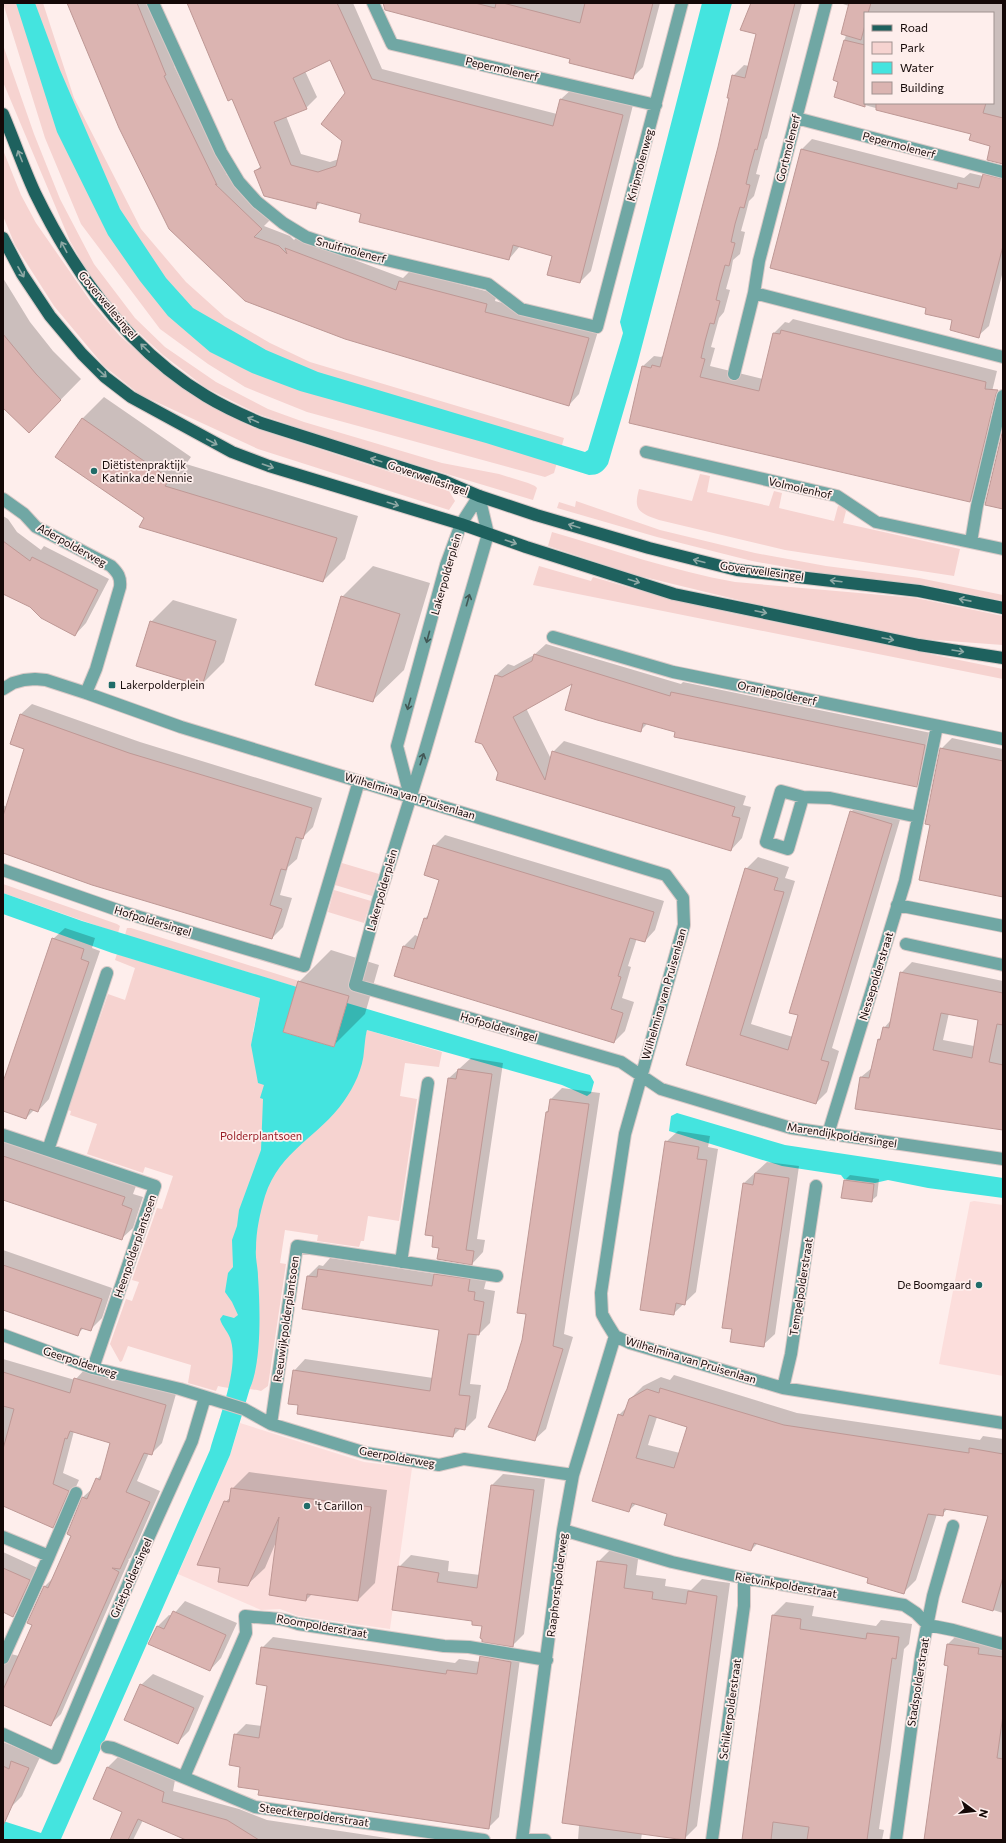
<svg xmlns="http://www.w3.org/2000/svg" width="1006" height="1843" font-family="Commissioner,sans-serif">
	<rect width="100%" height="100%" fill="#feeeec"/>
	<!-- built -->
	<path fill="#fcdedc" d="M974,1201L1003,1205V1376L939,1364L970,1202Z
		M240,1423L364,1462L412,1468L390,1629L298,1616L280,1609L261,1610L178,1574L230,1455Z"/>
	<!-- green -->
	<path fill="#f6d3d0" d="M3,3H43L74,98L141,229L186,282L225,317L270,343L310,362L564,438L554,473L545,477L307,412L245,387L208,364L160,329L81,224L45,138Z
		M3,45L34,134L60,199L94,264L135,318L165,347L216,382L268,409L304,422L442,463L499,474L528,483L535,486L537,488L533,500L350,445L258,414L206,388L163,355L126,321L89,275L70,241L3,82Z
		M3,150L21,195L36,223L91,302L120,336L163,374L204,402L254,428L449,491L455,501L449,510L258,449L139,394L104,366L54,306L15,245L3,216Z
		M700,474L710,476L707,492L769,506L774,491L782,493L779,508L834,521L838,506L843,507L846,511L843,523L960,549L954,576L785,550L659,520C639,513 633,510 639,489L692,501Z
		M576,501L660,530L755,553L826,566L919,578L1003,595V601L918,584L825,574L752,561L657,537L557,508L559,502L575,507Z
		M552,532C613,550 673,571 735,582L916,598L1003,616V645L921,639L755,604L636,575L548,546Z
		M539,566L591,581L593,577L669,599L730,613L1003,669V679L533,585Z
		M342,863L379,874L372,896L335,885Z
		M3,884L117,924L120,926L118,933L3,893Z
		M334,890L371,901L364,923L328,912Z
		M127,928H131L299,981L296,987L125,935Z
		M117,954L260,998L253,1032L361,1063C364,1052 363,1041 367,1030L442,1052L439,1067L405,1063L400,1096L417,1099L399,1221L368,1216L364,1241H361L359,1247L317,1241L318,1235L285,1230L280,1263L286,1264L268,1386L261,1391C246,1387 232,1390 218,1386L216,1391L188,1383L191,1365L128,1346L122,1361L120,1362L110,1344L126,1299L132,1301L139,1282L132,1280L133,1277L157,1208L162,1209L173,1176L145,1167L143,1173L87,1154L97,1124L70,1115L71,1111L68,1110L108,994L125,1000L135,968L115,960Z"/>
	<!-- water -->
	<path fill="#44e4df" d="M16,3H35L60,70L120,209L166,278L193,308L266,350L318,372L585,452L588,450L623,333L620,322L702,3H732L637,365L608,464C603,472 598,475 589,475L486,443L300,391L252,373L210,352L168,316L140,281L108,235L57,132Z
		M3,893L82,921L297,987L283,1032L334,1047L347,1003L579,1072L590,1075L594,1082L591,1093L587,1096L562,1085L367,1030C365,1038 365,1043 364,1051C363,1068 354,1087 344,1101C319,1137 280,1150 265,1196C260,1213 256,1231 256,1249C255,1258 258,1267 258,1277C260,1306 262,1361 250,1388L230,1455L61,1839L65,1840H3V1821L41,1833L210,1450C218,1421 239,1370 231,1341C229,1332 222,1327 220,1319L223,1315L234,1318L238,1315L232,1302L225,1292L228,1273L233,1267L232,1240L237,1226L239,1210L261,1150L263,1099L260,1098L264,1085L258,1083L251,1045L260,998L112,953L3,914Z
		M677,1113L785,1145L1003,1178V1198L928,1188L888,1180L875,1183L844,1179L841,1175L782,1166L669,1131L671,1116Z"/>
	<!-- shadow -->
	<path fill="#0003" fill-rule="evenodd" d="M68,3H151L176,64L174,66L227,173L226,174L272,218L264,226L290,236L294,240L296,238L403,278L410,271L497,294L495,301L599,328L579,394L569,405L246,300Z
		M188,3H353L382,69L557,114L561,99L572,89L633,105L591,271L580,282L553,255L520,246L509,259L363,213L321,202L315,208L255,171L261,166L232,98ZM331,59L347,94L343,141L339,159L330,162L301,154L286,116L306,108L317,97L305,71Z
		M408,3H660L643,67L632,78Z
		M752,3H802L767,138L765,140L761,155L756,174L760,175L754,196L749,201L746,213L741,231L745,232L740,254L733,260L731,271L726,289L730,290L724,312L719,318L716,329L711,347L715,348L710,366L763,379L774,333L785,322L789,323L793,319L997,371L986,416L998,419L981,490L970,501L643,366L654,356L661,357L664,355L719,147L730,97L733,76L744,65L749,66L757,33Z
		M1003,3V163L992,145L972,134L835,97L839,81L834,80L846,35L849,6L840,3ZM865,13H993V103H865Z
		M812,139L964,178L970,173L983,176L994,164L1003,166V271L989,326L978,336L954,320L927,308L802,149Z
		M3,278L30,322L53,351L81,379L29,432L3,406Z
		M104,397L191,457L186,464L358,516L345,559L323,581L146,518L82,419Z
		M3,516L8,519L17,532L41,550L44,546L109,579L86,623L75,635L31,606L3,583Z
		M373,566L430,583L404,670L372,701L342,597Z
		M173,600L237,619L224,662L202,684L151,622Z
		M546,644L681,684L683,682L936,734L928,775L916,786L677,732L648,723L640,731L574,682L526,708L551,759L553,752L564,741L746,796L743,805L751,807L742,838L731,850L499,773L496,675L508,664L514,666L534,655Z
		M32,704L140,742L322,798L313,827L303,837L297,859L288,867L280,895L292,898L283,927L272,938L3,852V805L7,807L26,749L11,743L21,714Z
		M952,738L1003,749V896L931,825L941,749Z
		M862,801L902,813L832,1048L839,1051L827,1092L816,1103L687,1064L746,869L758,857L789,867L785,878L795,881L751,1024L793,1037L851,812Z
		M445,835L664,901L655,930L645,941L637,938L628,966L631,967L622,998L634,1002L625,1031L614,1042L404,946L415,935L419,937L425,918L430,914L440,879L434,846Z
		M65,928L95,938L92,948L100,951L49,1099L38,1111L34,1110L26,1118L3,1110V1086L53,939Z
		M331,950L379,965L365,1014L333,1046L299,982Z
		M912,962L1003,981V1129L861,1077L873,1067L878,1040L882,1036L884,1028L891,1020L901,973ZM949,1013L979,1019L974,1046L943,1040Z
		M471,1058L503,1063L477,1239L485,1240L483,1252L472,1264L440,1247L434,1235L426,1234L449,1078Z
		M562,1088L600,1093L564,1334L573,1337L546,1429L534,1440L508,1390L523,1340L527,1313L546,1112L549,1110L551,1099Z
		M678,1131L710,1136L708,1147L718,1149L696,1292L673,1314L666,1142Z
		M3,1140L136,1186L133,1194L143,1197L133,1228L121,1239L3,1199Z
		M767,1162L799,1166L775,1334L763,1345L744,1183Z
		M850,1175L879,1179L877,1196L871,1201L842,1197L845,1180Z
		M3,1250L112,1288L102,1318L90,1330L84,1328L77,1334L3,1309Z
		M330,1258L436,1274L446,1263L480,1268L479,1280L486,1281L484,1289L495,1291L490,1323L479,1334H477L470,1384L481,1385L476,1418L465,1429L461,1428L453,1436L300,1404L294,1371L305,1359L433,1378L440,1329L308,1276L319,1265L323,1266Z
		M3,1359L75,1380L86,1368L176,1394L162,1443L151,1454L149,1453L137,1481L160,1491L131,1557L128,1560H129L61,1714L50,1725L3,1704V1650L11,1654L19,1656L33,1624L45,1586L54,1577L72,1535L68,1533L83,1497L93,1488L97,1479L103,1473L111,1442L74,1431L63,1473L79,1480L63,1516L53,1527L3,1505Z
		M674,1375L797,1413L980,1440L983,1436L1003,1439V1613L964,1601L990,1515L948,1508L942,1515L937,1514L916,1580L903,1593L870,1577L758,1543L751,1550L669,1513L636,1504L628,1511L619,1415L627,1407L630,1399L643,1386L661,1377L670,1380ZM657,1417L689,1426L680,1453L648,1445Z
		M249,1472L387,1490L375,1583L358,1600L312,1594L306,1600L276,1542L265,1568L247,1585L225,1502L231,1497L232,1489Z
		M503,1474L545,1479L524,1634L512,1646L399,1567L411,1555L449,1561L448,1571L480,1575L492,1485Z
		M611,1549L639,1552L636,1575L666,1579L665,1586L691,1590L702,1579L730,1583L697,1826L684,1839L642,1833L641,1840H578L598,1562Z
		M3,1552L40,1569L24,1604L13,1615L3,1611Z
		M185,1601L237,1623L221,1658L210,1670L158,1626L169,1615L172,1616Z
		M786,1602L814,1606L812,1616L876,1626L881,1620L912,1624L909,1644L904,1649L890,1755L879,1829L884,1830L882,1840H743L773,1615Z
		M961,1631L1003,1643V1840H925L949,1665L948,1644Z
		M273,1637L455,1663L459,1659L480,1662L481,1657L492,1646L521,1651L499,1817L488,1828L260,1789L241,1766L235,1735L246,1724L262,1726L268,1685L262,1648Z
		M153,1674L204,1696L189,1731L177,1743L141,1685Z
		M3,1742L40,1757L22,1796L11,1807L3,1804Z
		M119,1756L175,1780L173,1791L239,1809L267,1820L400,1840H189L143,1820L133,1840H111L123,1811L94,1798L108,1767Z"/>
	<!-- building -->
	<path fill="#dbb4b1" stroke="#be9895" fill-rule="evenodd" d="M67,3H137L166,75L164,76L217,185L215,184L262,229L254,237L279,246L287,254L285,248L396,290L399,281L487,304L485,312L589,338L569,406L345,339L245,301L169,229L119,128Z
		M187,3H337L372,79L553,126L560,99L623,115L580,283L547,275L552,256L513,245L509,260L359,222L361,214L317,202L316,209L264,196L254,171L261,168L232,99L228,101ZM330,60L345,93L321,124L342,141L336,166L318,172L291,165L274,122L307,109L293,78Z
		M383,3H475L495,8L496,3H503L580,23L585,3H653L633,79L569,63L570,59L385,10Z
		M751,3H795L757,150L755,149L750,167L746,184L750,185L744,208L740,207L735,224L731,242L735,243L729,266L725,265L720,283L716,300L720,301L714,324L710,323L705,341L701,358L705,359L700,377L759,391L773,333L780,334L781,330L986,382L985,389L998,390L996,394L970,502L629,423L642,366L651,368L652,365L660,367L718,147L729,98H727L732,75L745,78L756,34L740,30Z
		M849,3H871L868,13H865V25L861,40L841,34Z
		M844,40L865,45V107L834,97L838,82L833,80Z
		M876,103H986L983,113L1003,118V164L987,160L990,146L969,140L971,134L876,110Z
		M801,149L957,189L958,183L979,188L983,174L1003,179V246L979,338L950,330L952,320L925,314L926,308L770,268Z
		M3,334L36,374L61,400L29,433L3,408Z
		M82,418L170,479L165,486L337,538L323,582L139,527L144,518L55,457Z
		M1003,429V509L985,505Z
		M3,541L30,561L32,557L98,590L75,636L41,618L30,607L3,594Z
		M341,596L400,614L373,702L315,685Z
		M150,621L216,641L202,686L136,666Z
		M534,654L670,696L671,692L925,745L917,787L674,737L675,732L643,723L641,732L597,720L565,710L572,684L513,717L545,780L552,751L735,807L732,816L740,818L731,851L496,780L498,773L482,744L475,742L495,675L502,677L532,661Z
		M20,714L129,753L312,808L303,839L296,837L286,870L281,869L270,905L282,909L272,939L92,885L3,853V816L24,749L10,744Z
		M940,748L1003,761V897L919,880L930,825L925,824Z
		M850,811L892,824L821,1060L829,1062L816,1104L686,1065L745,868L778,878L774,890L784,892L740,1035L788,1050L798,1015L789,1013Z
		M433,845L654,912L645,942L630,938L618,976L621,977L611,1009L623,1013L614,1043L394,976L403,946L414,949L424,918L427,919L439,880L424,875Z
		M52,938L84,949L81,959L89,962L38,1112L30,1109L26,1119L3,1111V1082Z
		M900,972L1003,993V1025L997,1024L989,1062L1003,1065V1130L855,1109L860,1077L869,1078L878,1039L880,1040L883,1027L889,1028ZM941,1013L978,1020L972,1058L933,1050Z
		M298,981L349,996L334,1047L283,1032Z
		M458,1069L492,1074L466,1250L474,1251L472,1265L437,1259L439,1248L432,1247L433,1236L425,1235L448,1078L456,1079Z
		M550,1099L589,1104L553,1346L563,1349L535,1441L488,1427L507,1389L522,1340L526,1314L517,1313L546,1112H548Z
		M665,1141L699,1147L697,1159L707,1160L685,1305L676,1303L674,1315L640,1310Z
		M3,1156L125,1197L122,1205L132,1209L122,1240L3,1200Z
		M755,1173L789,1178L764,1347L730,1342L732,1329L722,1328L743,1183L753,1185Z
		M844,1180L874,1184L872,1202L841,1198Z
		M3,1265L102,1299L91,1331L81,1328L78,1336L3,1310Z
		M318,1269L432,1286L434,1274L470,1279L468,1291L475,1292L474,1300L484,1302L479,1335L468,1334L459,1395L470,1396L465,1430L455,1428L453,1437L297,1414L298,1405L288,1404L293,1370L430,1391L439,1330L302,1309L307,1276L317,1277Z
		M3,1372L70,1393L74,1378L166,1405L152,1455L144,1453L126,1492L150,1502L120,1569L112,1568L119,1572L51,1726L3,1705V1690L32,1625L27,1623L44,1586L48,1588L71,1536L67,1534L82,1497L87,1499L96,1478L100,1480L110,1443L70,1431L67,1439L65,1438L53,1484L69,1491L53,1528L3,1506V1449L14,1409L3,1406Z
		M660,1388L784,1425L969,1453V1448L1003,1454V1577L993,1611L962,1602L988,1516L944,1509L943,1516L928,1514L904,1594L867,1583L868,1578L754,1543L751,1551L664,1525L667,1514L632,1503L629,1512L592,1501L618,1414L623,1416L629,1399L647,1389L659,1393ZM649,1415L687,1427L674,1468L636,1458Z
		M491,1485L534,1490L513,1647L482,1642V1639L480,1638L482,1626L472,1625V1621L392,1610L398,1566L439,1573L437,1582L477,1588Z
		M231,1488L371,1507L358,1601L307,1594L306,1601L269,1595L279,1517L248,1586L218,1582L220,1568L197,1565L224,1501L229,1502Z
		M597,1561L627,1565L624,1588L653,1592L652,1599L686,1604L688,1591L717,1596L685,1840L562,1823Z
		M3,1568L30,1580L13,1617L3,1612Z
		M173,1611L226,1635L210,1671L148,1644L157,1626L164,1629Z
		M772,1615L801,1619L800,1629L866,1639L867,1633L899,1637L896,1659L892,1658L867,1840H807L809,1827L773,1822L771,1840H742Z
		M947,1644L979,1648L978,1654L1003,1657V1715L997,1758L1003,1759V1840H924L948,1666L944,1665Z
		M261,1647L446,1674L447,1670L477,1674L480,1656L511,1662L489,1829L258,1795L259,1790L238,1787L240,1767L229,1765L234,1734L259,1738L267,1686L256,1684Z
		M140,1684L194,1708L178,1744L124,1720Z
		M11,1761L29,1768L3,1826V1766L9,1769Z
		M107,1767L164,1792L162,1802L227,1820L259,1840H186L138,1819L128,1840H110L122,1812L93,1799Z"/>
	<g fill="none" stroke-linecap="round" stroke-linejoin="round">
		<defs>
			<path id="minor" d="M153,3L221,152L239,182L257,202L283,223L306,237L348,251L488,284L521,309L597,327L682,3
				M373,3L392,44L656,105
				M796,118L1003,172
				M754,293L1003,357
				M734,374L754,293L759,261L826,3
				M646,452L837,496L876,522L1003,549
				M479,496L488,534L424,754L378,901L355,985L621,1062L661,1089L791,1128L1003,1159
				M3,499L24,514L36,527L44,531L111,566C118,573 121,577 120,587L96,669L86,693
				M971,542L977,506L1003,396
				M553,637L673,672L1003,739
				M3,689L13,683L24,680L35,679L46,680L86,693L181,727L666,875L683,898L684,925L625,1134L601,1293L602,1314L607,1323L615,1336L630,1343L783,1388L1003,1423
				M410,796L397,746L446,565L461,524L479,496
				M803,797L781,791L766,842L788,849L803,797L830,798L918,817
				M3,870L126,913L304,966L359,781
				M897,905L1003,926
				M906,944L1003,965
				M828,1134L905,881L937,726
				M3,1135L48,1150
				M401,1262L428,1083
				M3,1335L93,1368L180,1389L244,1409L271,1424L366,1453L439,1465L464,1459L573,1475
				M93,1368L155,1186L48,1150L107,973
				M783,1388L791,1354L816,1186
				M271,1424L297,1246L497,1276
				M563,1530L672,1562L744,1578L904,1605L916,1613L928,1625L953,1630L1003,1644
				M3,1537L49,1556L3,1658
				M49,1556L76,1493
				M3,1734L55,1758L137,1563L192,1441L205,1397
				M107,1747L113,1748L255,1807L484,1840
				M184,1777L246,1633L245,1616C266,1619 277,1616 298,1624L444,1646L469,1647L547,1660
				M522,1840L563,1530L573,1475L615,1336
				M523,1840H545
				M712,1840L744,1606V1578
				M896,1840L921,1656L933,1596L953,1526"/>
			<path id="major" d="M3,114C14,140 23,167 35,193C74,273 129,350 206,396C224,407 242,415 261,423L444,481L479,496L536,515L649,548L737,570L919,591L1003,608
				M3,238L22,274L50,316L82,354L105,377L131,397L232,452L269,466L461,524L526,547L674,594L919,645L1003,658"/>
		</defs>
		<!-- minor casing -->
		<use href="#minor" stroke="#d9c9c7" stroke-width="14"/>
		<!-- major casing -->
		<use href="#major" stroke="#d9c9c7" stroke-width="14"/>
		<!-- minor -->
		<use href="#minor" stroke="#70a7a4" stroke-width="12"/>
		<!-- major -->
		<use href="#major" stroke="#1e615e" stroke-width="12"/>
	</g>
	<!-- one-way arrows -->
	<defs><path id="oneway-shaft" d="M-6 0H5M1.5-3L5.5 0L1.5 3" fill="none" stroke-width="1.6" stroke-linecap="round" stroke-linejoin="round"/></defs>
	<g stroke="#8ea8a5">
		<use href="#oneway-shaft" transform="translate(20 156) rotate(-112)"/>
		<use href="#oneway-shaft" transform="translate(64 247) rotate(-118)"/>
		<use href="#oneway-shaft" transform="translate(21 272) rotate(60)"/>
		<use href="#oneway-shaft" transform="translate(145 348) rotate(-136)"/>
		<use href="#oneway-shaft" transform="translate(102 373) rotate(43)"/>
		<use href="#oneway-shaft" transform="translate(253 420) rotate(-155)"/>
		<use href="#oneway-shaft" transform="translate(212 442) rotate(28)"/>
		<use href="#oneway-shaft" transform="translate(376 460) rotate(-163)"/>
		<use href="#oneway-shaft" transform="translate(268 466) rotate(19)"/>
		<use href="#oneway-shaft" transform="translate(393 504) rotate(17)"/>
		<use href="#oneway-shaft" transform="translate(574 526) rotate(-163)"/>
		<use href="#oneway-shaft" transform="translate(511 542) rotate(19)"/>
		<use href="#oneway-shaft" transform="translate(699 561) rotate(-166)"/>
		<use href="#oneway-shaft" transform="translate(634 581) rotate(17)"/>
		<use href="#oneway-shaft" transform="translate(836 581) rotate(-173)"/>
		<use href="#oneway-shaft" transform="translate(965 600) rotate(-169)"/>
		<use href="#oneway-shaft" transform="translate(761 612) rotate(12)"/>
		<use href="#oneway-shaft" transform="translate(888 639) rotate(12)"/>
		<use href="#oneway-shaft" transform="translate(958 651) rotate(9)"/>
	</g>
	<g stroke="#425856">
		<use href="#oneway-shaft" transform="translate(468 600) rotate(-74)"/>
		<use href="#oneway-shaft" transform="translate(428 637) rotate(105)"/>
		<use href="#oneway-shaft" transform="translate(409 704) rotate(106)"/>
		<use href="#oneway-shaft" transform="translate(422 759) rotate(-72)"/>
	</g>
	<!-- markers -->
	<g fill="#206c69" stroke="#feeeec" stroke-width="1.5">
		<circle cx="94" cy="471" r="4"/>
		<rect x="108" y="681" width="8" height="8" rx="2"/>
		<circle cx="979" cy="1285" r="4"/>
		<circle cx="307" cy="1506" r="4"/>
	</g>
	<g text-anchor="middle" stroke-width="3.5" stroke-linejoin="round" paint-order="stroke">
		<!-- street labels -->
		<g font-size="11" fill="#140807" stroke="#feeeec">
			<text transform="translate(502 69) rotate(13)" y="4">Pepermolenerf</text>
			<text transform="translate(899 145) rotate(15)" y="4">Pepermolenerf</text>
			<text transform="translate(788 148) rotate(-76)" y="4">Gortmolenerf</text>
			<text transform="translate(640 165) rotate(-75)" y="4">Knipmolenweg</text>
			<text transform="translate(351 250) rotate(15)" y="4">Snuifmolenerf</text>
			<text transform="translate(108 305) rotate(50)" y="4">Goverwellesingel</text>
			<text transform="translate(428 478) rotate(19)" y="4">Goverwellesingel</text>
			<text transform="translate(800 488) rotate(13)" y="4">Volmolenhof</text>
			<text transform="translate(72 545) rotate(29)" y="4">Aderpolderweg</text>
			<text transform="translate(762 571) rotate(8)" y="4">Goverwellesingel</text>
			<text transform="translate(446 574) rotate(-74)" y="4">Lakerpolderplein</text>
			<text transform="translate(777 693) rotate(12)" y="4">Oranjepoldererf</text>
			<text transform="translate(410 796) rotate(17)" y="4">Wilhelmina van Pruisenlaan</text>
			<text transform="translate(382 890) rotate(-74)" y="4">Lakerpolderplein</text>
			<text transform="translate(153 921) rotate(17)" y="4">Hofpoldersingel</text>
			<text transform="translate(876 976) rotate(-73)" y="4">Nessepolderstraat</text>
			<text transform="translate(664 994) rotate(-74)" y="4">Wilhelmina van Pruisenlaan</text>
			<text transform="translate(499 1027) rotate(16)" y="4">Hofpoldersingel</text>
			<text transform="translate(842 1135) rotate(9)" y="4">Marendijkpoldersingel</text>
			<text transform="translate(135 1246) rotate(-71)" y="4">Heenpolderplantsoen</text>
			<text transform="translate(801 1287) rotate(-81)" y="4">Tempelpolderstraat</text>
			<text transform="translate(286 1319) rotate(-82)" y="4">Reeuwijkpolderplantsoen</text>
			<text transform="translate(691 1360) rotate(17)" y="4">Wilhelmina van Pruisenlaan</text>
			<text transform="translate(80 1362) rotate(18)" y="4">Geerpolderweg</text>
			<text transform="translate(397 1457) rotate(10)" y="4">Geerpolderweg</text>
			<text transform="translate(131 1578) rotate(-66)" y="4">Grietpoldersingel</text>
			<text transform="translate(557 1585) rotate(-83)" y="4">Raaphorstpolderweg</text>
			<text transform="translate(786 1585) rotate(10)" y="4">Rietvinkpolderstraat</text>
			<text transform="translate(322 1626) rotate(10)" y="4">Roompolderstraat</text>
			<text transform="translate(918 1682) rotate(-81)" y="4">Stadspolderstraat</text>
			<text transform="translate(730 1709) rotate(-82)" y="4">Schilkerpolderstraat</text>
			<text transform="translate(314 1815) rotate(8)" y="4">Steeckterpolderstraat</text>
		</g>
		<!-- poi labels -->
		<g font-size="11" fill="#140807" stroke="#feeeec" text-anchor="start">
			<text x="102" y="469">Diëtistenpraktijk<tspan x="102" dy="13">Katinka de Nennie</tspan></text>
			<text x="120" y="689">Lakerpolderplein</text>
			<text x="971" y="1289" text-anchor="end">De Boomgaard</text>
			<text x="315" y="1510">'t Carillon</text>
		</g>
		<!-- park labels -->
		<g font-size="11" fill="#991d26" stroke="#feeeec">
			<text x="261" y="1140">Polderplantsoen</text>
		</g>
	</g>
	<!-- border -->
	<rect width="1006" height="1843" fill="none" stroke="#140807" stroke-width="8"/>
	<!-- legend -->
	<rect x="864" y="12" width="130" height="92" fill="#feeeec" stroke="#a09290"/>
	<rect x="872" y="25" width="20" height="6" fill="#1e615e" stroke="#a09290"/>
	<text x="900" y="32" font-size="12" fill="#140807">Road</text>
	<rect x="872" y="42" width="20" height="12" fill="#f6d3d0" stroke="#a09290"/>
	<text x="900" y="52" font-size="12" fill="#140807">Park</text>
	<rect x="872" y="62" width="20" height="12" fill="#44e4df" stroke="#a09290"/>
	<text x="900" y="72" font-size="12" fill="#140807">Water</text>
	<rect x="872" y="82" width="20" height="12" fill="#dbb4b1" stroke="#a09290"/>
	<text x="900" y="92" font-size="12" fill="#140807">Building</text>
	<!-- north arrow -->
	<g transform="translate(974 1811) rotate(105)" stroke="#feeeec" stroke-width="3" paint-order="stroke">
	<path d="M0-3L7 15L0 10L-7 15Z" fill="#140807"/>
	<text y="-6" font-size="11" font-weight="bold" text-anchor="middle" fill="#140807">N</text>
	</g>
</svg>
